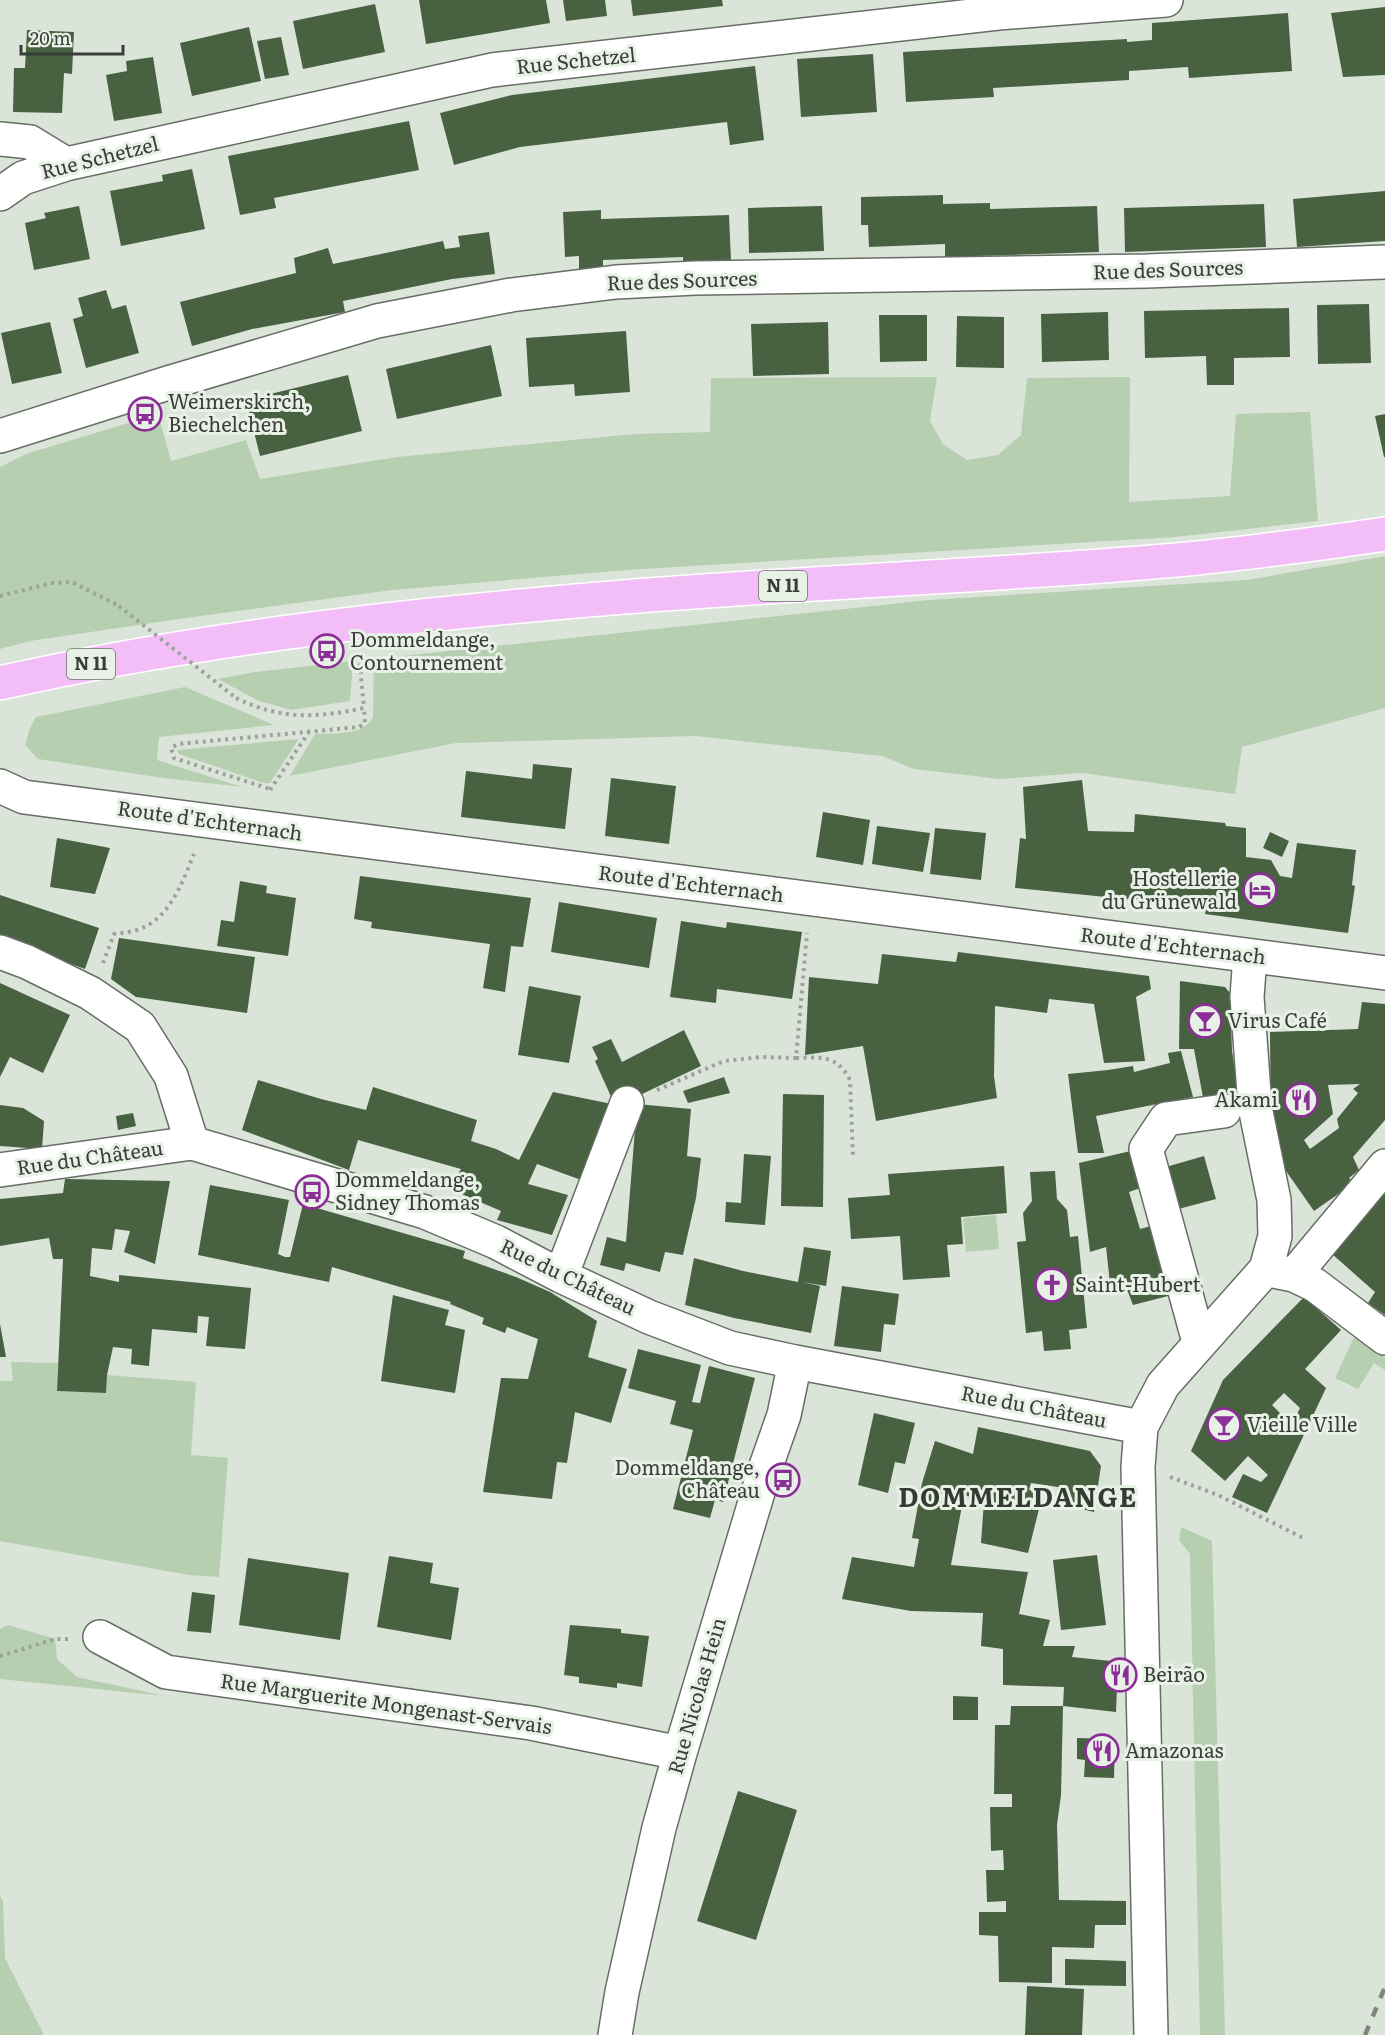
<svg xmlns="http://www.w3.org/2000/svg" width="1385" height="2035" font-family="Literata,serif">
	<rect width="100%" height="100%" fill="#dbe4d9"/>
	<!-- green -->
	<path fill="#b6cfb0" d="M937,377L930,421L943,444L967,460L998,455L1021,435L1027,378L1130,377L1129,502L1230,496L1236,414L1310,412L1318,521L1175,537L626,570L392,590L179,619L30,641L0,649V467L26,454L158,414L171,461L246,440L260,479L397,457L634,434L710,432L711,378Z
		M1385,556V708L1242,747L1235,794L1082,773L1000,779L914,769L882,756L695,736L456,743L290,776L315,734C334,733 364,736 373,717L374,659L929,600L1247,580Z
		M353,661L350,701L292,710L259,701L218,679L255,672Z
		M185,687L274,725L159,737L157,760L242,787L156,777L38,759L25,745L30,728L36,717Z
		M299,739L270,783H264L179,754L177,750Z
		M996,1215L999,1249L966,1252L963,1218Z
		M1355,1335L1385,1358V1370L1374,1363L1358,1389L1335,1378Z
		M11,1362L58,1363L57,1391L105,1393L107,1375L196,1382L191,1455L228,1458L219,1577L189,1575L0,1541V1381H13Z
		M1181,1527L1212,1541L1225,2035H1200L1190,1554L1179,1540Z
		M8,1625L55,1639L57,1659L77,1677L165,1696L0,1679V1629Z
		M0,1896L3,1901L5,1958L44,2035H0Z"/>
	<!-- building -->
	<path fill="#476141" fill-rule="evenodd" d="M419,0H546L550,23L426,44Z
		M563,0H605L607,16L566,21Z
		M631,0H722L723,6L633,16Z
		M375,4L385,52L303,69L293,21Z
		M1385,7V75L1343,77L1331,13Z
		M1288,13L1292,71L1189,78L1188,67L1129,71V80L993,88L994,97L906,102L903,52L1127,39V42L1152,40V23Z
		M249,27L261,81L192,96L180,43Z
		M27,30L74,32L72,74L64,73L62,113L13,112L14,68H25Z
		M281,37L289,75L265,79L257,41Z
		M873,54L877,112L801,117L797,59Z
		M153,57L162,113L114,121L106,75L127,71L126,61Z
		M755,66L764,140L730,145L727,122L520,147L454,165L440,113L512,95Z
		M409,121L419,170L274,198L276,208L240,215L228,156Z
		M192,169L205,229L121,246L110,191L163,181L162,175Z
		M1385,191V241L1297,247L1293,199Z
		M943,195V204L990,203V209L1097,206L1099,252L945,257V244L869,247L868,225H861V197Z
		M1264,204L1266,247L1125,252L1124,208Z
		M79,206L90,259L34,270L25,223L46,218L44,213Z
		M822,206L824,251L749,253L748,208Z
		M601,210V219L729,215L731,261L683,263V257L603,260V269L579,270V256L565,257L563,212Z
		M489,232L495,274L452,279L343,301L345,312L252,329L192,346L180,302L296,273L294,258L328,248L333,264L443,241L445,249L460,247L458,236Z
		M106,290L112,309L126,305L139,353L86,368L73,319L83,316L78,298Z
		M1369,304L1371,363L1318,364L1317,305Z
		M1289,308L1290,357L1234,358V385H1207L1206,356L1145,358L1144,311Z
		M1108,312L1109,360L1042,362L1041,314Z
		M879,315H927V361L880,362Z
		M957,316L1004,317V368L956,367Z
		M50,322L62,373L12,384L1,333Z
		M828,322L829,374L753,376L751,324Z
		M626,331L630,392L575,396L574,384L529,387L526,338Z
		M491,345L502,396L397,419L386,369Z
		M348,375L362,431L260,456L246,400Z
		M1385,414V457H1384L1375,416Z
		M533,764L572,768L565,829L461,817L466,771L532,779Z
		M611,778L676,786L669,844L605,836Z
		M1082,780L1088,831L1134,832L1135,814L1225,823L1226,826L1246,828V857L1271,860L1280,876L1292,878L1297,843L1356,850L1352,885L1355,886L1348,933L1205,914L1206,907L1015,888L1020,838L1026,839L1023,787Z
		M823,812L870,820L863,865L816,857Z
		M877,826L930,833L923,872L872,864Z
		M935,828L986,833L981,880L930,874Z
		M1270,832L1289,841L1282,857L1263,848Z
		M57,838L110,848L95,894L50,887Z
		M360,876L531,898L523,947L511,946L505,992L483,988L490,944L371,928L372,922L354,919Z
		M240,881L267,886L266,893L296,898L288,956L217,946L221,920L234,922Z
		M0,895L99,928L85,969L0,938Z
		M559,902L657,918L649,968L551,952Z
		M681,921L726,928L727,922L802,932L792,999L717,989L716,1003L670,997Z
		M119,938L255,957L247,1013L136,997L111,979Z
		M958,952L1149,976L1151,989L1136,997L1145,1061L1104,1063L1094,1004L1049,999L1047,1013L995,1006L994,1076L997,1098L876,1121L863,1046L805,1055L809,977L878,984L882,954L956,962Z
		M1180,981L1225,987L1230,993L1232,1051L1239,1097L1204,1103L1194,1049H1179Z
		M0,983L70,1015L43,1073L10,1057L0,1077Z
		M529,986L581,996L569,1063L518,1055Z
		M1362,1002L1385,1004V1120L1353,1157L1359,1170L1349,1178L1354,1183L1314,1211L1286,1171L1271,1145L1270,1032L1358,1029ZM1360,1084L1353,1089L1358,1093L1337,1119L1339,1128L1310,1149L1304,1140L1333,1114L1328,1085Z
		M684,1030L701,1066L640,1095L613,1101L595,1061L598,1059L592,1047L611,1039L622,1062Z
		M1181,1051L1193,1097L1096,1116L1104,1153H1078L1068,1074L1108,1070L1133,1066L1134,1072L1170,1063L1168,1053Z
		M724,1077L730,1093L688,1103L683,1091Z
		M258,1080L321,1099L366,1110L373,1087L477,1120L471,1141L496,1149L519,1160L553,1092L612,1104L584,1181L537,1164L528,1184L568,1195L552,1235L497,1220L501,1211L450,1189L461,1169L358,1140L349,1170L242,1130Z
		M783,1094L824,1095L823,1207L781,1206Z
		M637,1104L691,1109L687,1156L701,1158L696,1198L683,1255L665,1252L660,1272L626,1263L624,1271L600,1265L607,1237L626,1242Z
		M0,1105L23,1108L44,1121L42,1149L0,1146Z
		M133,1113L136,1126L118,1130L116,1116Z
		M1135,1150L1146,1186L1129,1192L1140,1229L1155,1225L1176,1294L1133,1305L1128,1292H1111L1106,1247L1090,1252L1079,1163Z
		M744,1154L771,1156L765,1225L725,1222L726,1202L741,1203Z
		M1204,1156L1216,1199L1171,1211L1159,1169Z
		M1004,1166L1007,1213L961,1217L963,1244L947,1245L950,1277L903,1280L900,1236L851,1239L848,1198L890,1195L888,1174Z
		M1055,1171L1057,1199L1067,1210L1070,1237L1078,1236L1087,1328L1069,1330L1071,1349L1044,1351L1042,1331L1026,1333L1017,1242L1026,1241L1023,1213L1032,1201L1030,1172Z
		M65,1179L170,1181L155,1264L124,1252L130,1231L115,1229L112,1250L92,1248L90,1276L119,1282V1275L251,1288L245,1349L206,1346L209,1317L198,1316L197,1333L152,1329L149,1366L131,1364L132,1349L113,1347L107,1375L106,1393L57,1391L63,1259H53L49,1238L0,1246V1199L63,1193Z
		M210,1185L289,1200L278,1254L285,1257H290L303,1204L465,1251L463,1258L516,1277L550,1292L597,1321L588,1357L627,1369L611,1423L575,1412L567,1463L557,1462L552,1499L483,1492L501,1378L528,1379L538,1339L507,1327L505,1333L482,1324L484,1318L450,1304L451,1302L332,1267L329,1282L198,1255Z
		M1385,1185V1315L1368,1303L1375,1292L1332,1254Z
		M804,1247L831,1251L826,1286L802,1282L820,1286L811,1333L734,1318L685,1305L694,1258L743,1271L798,1282Z
		M842,1286L899,1294L895,1325L884,1324L881,1352L834,1346Z
		M393,1295L449,1310L445,1325L465,1330L455,1393L381,1381Z
		M1304,1297L1341,1330L1305,1369L1326,1388L1267,1513L1232,1497L1243,1474L1261,1482L1268,1475L1248,1456L1225,1481L1191,1451L1223,1380ZM1284,1393L1300,1408L1288,1433L1278,1422L1284,1417L1272,1405Z
		M0,1324L6,1357H0Z
		M638,1349L701,1365L692,1402L700,1403L709,1366L755,1378L723,1502L715,1500L710,1518L673,1509L693,1430L670,1424L676,1401L628,1388Z
		M874,1413L915,1423L905,1464L895,1462L888,1493L858,1485Z
		M978,1427L1090,1451L1101,1466L1094,1512L1056,1503L1058,1487L1031,1483L1029,1490L1043,1493L1028,1553L981,1543L984,1501L964,1495L951,1565L1028,1572L1019,1614L1050,1620L1043,1646H1075L1072,1657L1121,1662L1117,1688L1116,1712L1063,1706L1064,1687L1003,1685V1649L981,1646L983,1613L911,1611L842,1599L852,1557L914,1567L919,1539L912,1538L922,1483L935,1441L973,1454Z
		M1097,1555L1106,1625L1061,1630L1053,1560Z
		M389,1556L433,1563L430,1583L459,1588L451,1640L377,1627Z
		M248,1558L349,1573L340,1640L239,1625Z
		M192,1592L215,1595L211,1633L187,1631Z
		M570,1625L621,1629V1633L649,1636L642,1687L617,1683V1688L579,1683V1677L564,1675Z
		M953,1696L978,1697V1720H953Z
		M1011,1706H1063L1061,1795L1057,1825L1059,1900L1126,1901V1925H1095L1094,1948L1052,1947V1983L999,1982L998,1936L979,1935V1912H1006V1901L987,1902L986,1870H1004L1003,1850L991,1851L990,1807H1012V1794H994L995,1725H1010Z
		M1077,1738L1115,1739L1114,1778L1084,1777L1085,1760L1077,1759Z
		M738,1791L797,1810L756,1940L697,1921Z
		M1065,1959L1126,1961V1986L1065,1985Z
		M1027,1986L1084,1989L1082,2035H1025Z"/>
	<g fill="none" stroke-linecap="round" stroke-linejoin="round">
		<defs>
			<path id="minor" d="M0,139L30,142L66,164
				M0,194L23,178L66,164L492,70L998,13L1166,0
				M0,436L168,383L377,321L511,295L616,282L695,278L1147,271L1385,262
				M0,786L24,797L1385,973
				M0,952L27,962L90,993L140,1027L171,1076L192,1143
				M0,1170L192,1143L425,1212L496,1242L561,1276L649,1317L730,1348L795,1362L1141,1427
				M1274,1271L1294,1275L1315,1285L1385,1338
				M1294,1275L1385,1166
				M561,1276L627,1103
				M1199,1342L1146,1149L1166,1119L1224,1111
				M100,1637L166,1672L531,1723L680,1753
				M615,2035L622,1992L659,1828L680,1753L764,1472L784,1415L795,1362
				M1151,2035L1138,1467L1141,1427L1163,1385L1266,1269L1275,1236L1274,1200L1255,1107L1247,997L1250,956"/>
			<path id="major" d="M0,683C205,637 415,614 624,597C808,582 993,576 1177,560C1246,554 1316,544 1385,534"/>
		</defs>
		<!-- minor casing -->
		<use href="#minor" stroke="#676e65" stroke-width="36"/>
		<!-- major casing -->
		<use href="#major" stroke="#fff" stroke-width="36"/>
		<!-- path -->
		<path stroke="#9ba29a" stroke-width="4" stroke-dasharray="3 4.5" stroke-linecap="butt" d="M0,596L52,583L72,582L119,606
			M359,656L364,708
			M236,698C281,720 315,718 364,708L365,723L359,727L178,744L171,748L174,758L270,789
			M270,790L309,732
			M103,963L114,934C122,933 130,932 137,930C170,919 182,883 194,854
			M796,1058C822,1057 837,1055 850,1080L853,1157
			M657,1090L724,1061L761,1057L796,1058L807,933
			M1170,1477L1218,1495L1305,1539
			M0,1656L55,1639H69"/>
		<!-- minor -->
		<use href="#minor" stroke="#fff" stroke-width="33"/>
		<!-- major -->
		<use href="#major" stroke="#f3bef8" stroke-width="33"/>
		<!-- rail -->
		<path stroke="#7f857e" stroke-width="4.5" stroke-dasharray="10 10" stroke-linecap="butt" d="M1365,2035L1385,1987"/>
		<!-- path-bridge -->
		<path stroke="#9ba29a" stroke-width="4" stroke-dasharray="3 4.5" stroke-linecap="butt" d="M119,606L236,698"/>
	</g>
	<!-- icons -->
	<defs>
		<symbol id="bus-ring" viewBox="-11 -11 22 22"><circle r="9.5" fill="#e8f1e6" stroke="#8c2e97" stroke-width="1.5"/><path d="M-5-6H5V4H4V6H2V4H-2V6H-4V4H-5ZM-3.5-4V0h7V-4ZM-3.5 1.2v1.5H-2V1.2ZM2 1.2v1.5H3.5V1.2Z" fill="#8c2e97"/></symbol>
		<symbol id="hotel-ring" viewBox="-11 -11 22 22"><circle r="9.5" fill="#e8f1e6" stroke="#8c2e97" stroke-width="1.5"/><path d="M-6-4.5h1.5V1H6V5H4.5V3h-9V5H-6ZM-4 0a1.8 1.8 0 1 1 3.6 0ZM.5 0V-2.5h3Q6-2.5 6 0Z" fill="#8c2e97"/></symbol>
		<symbol id="bar-ring" viewBox="-11 -11 22 22"><circle r="9.5" fill="#e8f1e6" stroke="#8c2e97" stroke-width="1.5"/><path d="M-6-5H6L.8 .8V4.5H3.5V6h-7V4.5H-.8V.8Z" fill="#8c2e97"/></symbol>
		<symbol id="restaurant-ring" viewBox="-11 -11 22 22"><circle r="9.5" fill="#e8f1e6" stroke="#8c2e97" stroke-width="1.5"/><path d="M-5-6h1v4h1v-4h1v4h1v-4h1v5L-1.5 .5V6h-2V.5L-5-1ZM5-6V6H3V1.5H1.5Q1.5-4 5-6Z" fill="#8c2e97"/></symbol>
		<symbol id="church-ring" viewBox="-11 -11 22 22"><circle r="9.5" fill="#e8f1e6" stroke="#8c2e97" stroke-width="1.5"/><path d="M-1.2-6h2.4v3.5h3.3v2.4h-3.3V6h-2.4V-.1h-3.3v-2.4h3.3Z" fill="#8c2e97"/></symbol>
	</defs>
	<g fill-rule="evenodd">
		<use href="#bus-ring" x="126" y="395" width="38" height="38"/>
		<use href="#bus-ring" x="308" y="632" width="38" height="38"/>
		<use href="#hotel-ring" x="1241" y="871" width="38" height="38"/>
		<use href="#bar-ring" x="1186" y="1002" width="38" height="38"/>
		<use href="#restaurant-ring" x="1282" y="1081" width="38" height="38"/>
		<use href="#bus-ring" x="293" y="1173" width="38" height="38"/>
		<use href="#church-ring" x="1033" y="1266" width="38" height="38"/>
		<use href="#bar-ring" x="1205" y="1406" width="38" height="38"/>
		<use href="#bus-ring" x="764" y="1461" width="38" height="38"/>
		<use href="#restaurant-ring" x="1101" y="1656" width="38" height="38"/>
		<use href="#restaurant-ring" x="1083" y="1732" width="38" height="38"/>
	</g>
	<g text-anchor="middle" stroke-width="6" stroke-linejoin="round" paint-order="stroke">
		<!-- shield labels -->
		<g fill="#e8f1e6" stroke="#6e736d" stroke-width="1.5">
			<rect x="759" y="571" width="48" height="30" rx="4.5"/>
			<rect x="67" y="649" width="48" height="30" rx="4.5"/>
		</g>
		<g font-size="18" font-weight="bold" fill="#3a3d39">
			<text x="783" y="592">N 11</text>
			<text x="91" y="670">N 11</text>
		</g>
		<!-- street labels -->
		<g font-size="20" fill="#3a3d39" stroke="#e8f1e6">
			<text transform="translate(576 61) rotate(-6)" y="7">Rue Schetzel</text>
			<text transform="translate(100 158) rotate(-14)" y="7">Rue Schetzel</text>
			<text transform="translate(1168 270) rotate(-2)" y="7">Rue des Sources</text>
			<text transform="translate(682 281) rotate(-2)" y="7">Rue des Sources</text>
			<text transform="translate(210 821) rotate(8)" y="7">Route d'Echternach</text>
			<text transform="translate(691 884) rotate(7)" y="7">Route d'Echternach</text>
			<text transform="translate(1173 946) rotate(7)" y="7">Route d'Echternach</text>
			<text transform="translate(90 1158) rotate(-8)" y="7">Rue du Château</text>
			<text transform="translate(568 1277) rotate(26)" y="7">Rue du Château</text>
			<text transform="translate(1034 1407) rotate(11)" y="7">Rue du Château</text>
			<text transform="translate(697 1696) rotate(-74)" y="7">Rue Nicolas Hein</text>
			<text transform="translate(386 1704) rotate(8)" y="7">Rue Marguerite Mongenast-Servais</text>
		</g>
		<!-- poi labels -->
		<g font-size="20" fill="#3a3d39" stroke="#e8f1e6" text-anchor="start">
			<text x="168" y="409">Weimerskirch,<tspan x="168" dy="23">Biechelchen</tspan></text>
			<text x="350" y="647">Dommeldange,<tspan x="350" dy="23">Contournement</tspan></text>
			<text x="1237" y="886" text-anchor="end">Hostellerie<tspan x="1237" dy="23">du Grünewald</tspan></text>
			<text x="1228" y="1028">Virus Café</text>
			<text x="1278" y="1107" text-anchor="end">Akami</text>
			<text x="335" y="1187">Dommeldange,<tspan x="335" dy="23">Sidney Thomas</tspan></text>
			<text x="1075" y="1292">Saint-Hubert</text>
			<text x="1247" y="1432">Vieille Ville</text>
			<text x="760" y="1475" text-anchor="end">Dommeldange,<tspan x="760" dy="23">Château</tspan></text>
			<text x="1143" y="1682">Beirão</text>
			<text x="1125" y="1758">Amazonas</text>
		</g>
		<!-- district labels -->
		<g font-size="26" font-weight="bold" letter-spacing="1.5" fill="#343b33" stroke="#e8f1e6">
			<text x="1018" y="1507">DOMMELDANGE</text>
		</g>
	</g>
	<!-- scale -->
	<path d="M21 45v9h102v-9" fill="none" stroke="#3a3d39" stroke-width="3"/>
	<text x="30" y="45" font-size="18" fill="#3a3d39" stroke="#e8f1e6" stroke-width="4.5" paint-order="stroke">20 m</text>
</svg>
